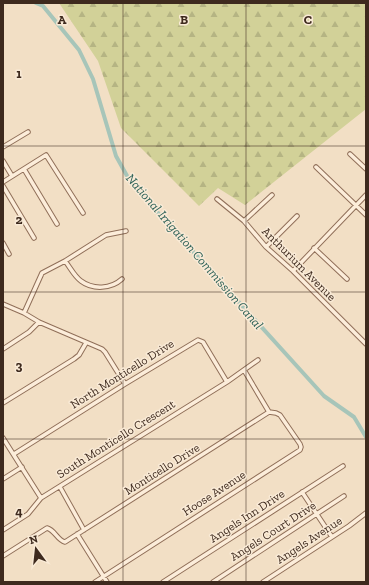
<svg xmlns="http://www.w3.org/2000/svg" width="369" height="585" font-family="'Zilla Slab',serif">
	<defs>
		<pattern id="forest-firs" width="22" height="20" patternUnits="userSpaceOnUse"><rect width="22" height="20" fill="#d2d198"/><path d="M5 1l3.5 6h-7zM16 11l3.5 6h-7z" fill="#b5b483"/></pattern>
	</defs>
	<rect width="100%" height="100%" fill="#f2dfc5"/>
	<!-- forest -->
	<path fill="url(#forest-firs)" d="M59,3H366V109L245,205L218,188L199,206L121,128L98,61Z"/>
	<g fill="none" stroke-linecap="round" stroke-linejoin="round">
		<!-- canal -->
		<path stroke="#a7c5b9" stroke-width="4" d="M36,3L43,6L79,50L93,79L116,156L131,183L324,396L354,417L366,437"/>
		<defs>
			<path id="street" d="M3,147L28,132
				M350,154L366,169
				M3,161L12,176
				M316,167L366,215
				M24,169L57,224
				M3,182L46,155L83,213
				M3,186L34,238
				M217,199L244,221L266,247L293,271L366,344
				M244,221L272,195
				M3,243L9,254
				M266,247L297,216
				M314,248L347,279
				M65,261C70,267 74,276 81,281C93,290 111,289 122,279
				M293,271L366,195
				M3,304L24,313L39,322L102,349L105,352L125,384
				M24,313L42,273L65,261L106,235L126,231
				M3,349L29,332L39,322
				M244,370L269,412
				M3,403L74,359L79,355L86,343
				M3,438L41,498
				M14,454L125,384L198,340L203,342L227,382
				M3,479L22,467
				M60,487L84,530
				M302,492L332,537
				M3,530L28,514L41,498L227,382L258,360
				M77,534L107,582
				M3,556L47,528C55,530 57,540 65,542L269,412
				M95,582L300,450L301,447L300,444L280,415L276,413L269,412
				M163,582L343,466
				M213,582L344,496
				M263,582L349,526L366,513"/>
		</defs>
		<!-- street casing -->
		<use href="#street" stroke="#906f59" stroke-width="5.5"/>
		<!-- street -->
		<use href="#street" stroke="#fcedda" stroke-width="3.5"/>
	</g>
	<!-- grid -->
	<path fill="none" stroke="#3e2a1e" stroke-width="1" stroke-opacity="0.55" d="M123,3V582M246,3V582M3,146H366M3,292H366M3,439H366"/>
	<g text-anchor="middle" stroke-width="3" stroke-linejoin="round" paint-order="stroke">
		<!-- street labels -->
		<g font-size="12" fill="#3e2a1e" stroke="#f9ead6">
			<text transform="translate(299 264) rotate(45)" y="4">Anthurium Avenue</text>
			<text transform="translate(122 374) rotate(-32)" y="4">North Monticello Drive</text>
			<text transform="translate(116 439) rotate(-32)" y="4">South Monticello Crescent</text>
			<text transform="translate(162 469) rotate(-32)" y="4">Monticello Drive</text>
			<text transform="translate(214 493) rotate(-33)" y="4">Hoose Avenue</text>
			<text transform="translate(247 516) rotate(-33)" y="4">Angels Inn Drive</text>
			<text transform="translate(273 531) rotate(-33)" y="4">Angels Court Drive</text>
			<text transform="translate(309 540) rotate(-33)" y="4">Angels Avenue</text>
		</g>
		<!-- water labels -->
		<g font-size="13" font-style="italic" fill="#2c6056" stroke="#f9ead6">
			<text transform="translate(195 251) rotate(49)" y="5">National Irrigation Commission Canal</text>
		</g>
	</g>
	<g font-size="13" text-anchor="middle" font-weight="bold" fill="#3e2a1e" stroke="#f9ead6" stroke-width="3" stroke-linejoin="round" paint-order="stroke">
		<text x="62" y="24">A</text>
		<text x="184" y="24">B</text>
		<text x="308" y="24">C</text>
		<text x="19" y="78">1</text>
		<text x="19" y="224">2</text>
		<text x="19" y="370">3</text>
		<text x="19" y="516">4</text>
	</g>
	<!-- border -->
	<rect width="369" height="585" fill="none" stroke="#3e2a1e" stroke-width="8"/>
	<!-- north arrow -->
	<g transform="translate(36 549) rotate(345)" stroke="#f9ead6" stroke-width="3" paint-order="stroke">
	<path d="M0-3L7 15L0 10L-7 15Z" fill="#3e2a1e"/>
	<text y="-6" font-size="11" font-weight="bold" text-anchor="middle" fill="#3e2a1e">N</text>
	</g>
</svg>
